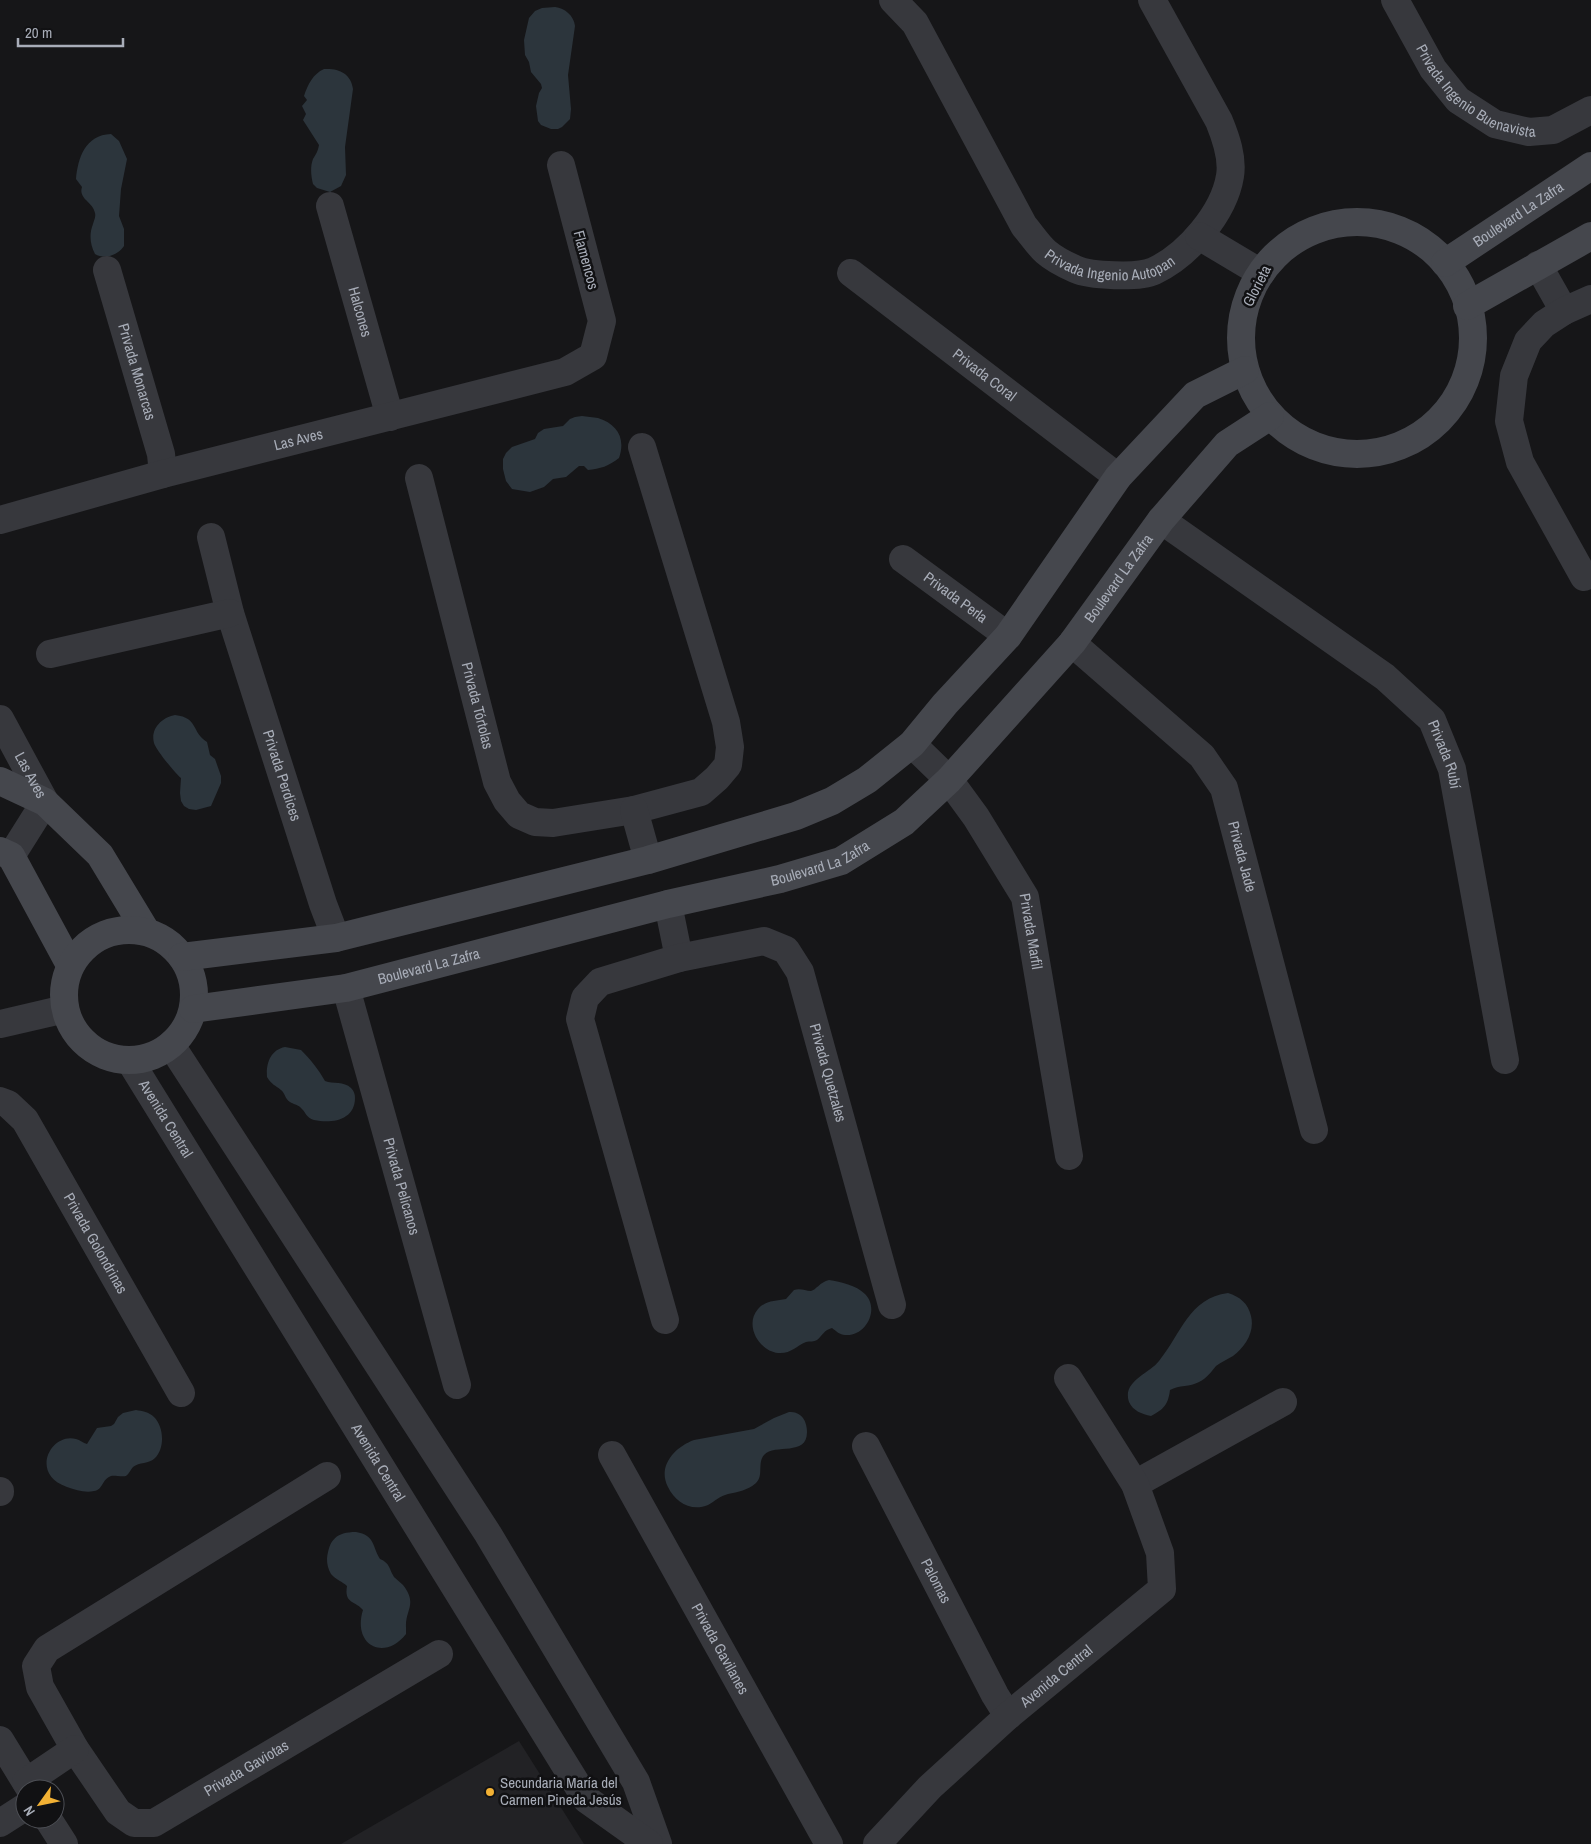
<svg xmlns="http://www.w3.org/2000/svg" width="1591" height="1844" font-family="'Archivo Narrow',sans-serif">
	<rect width="100%" height="100%" fill="#161618"/>
	<!-- built -->
	<path fill="#222225" d="M519,1741L584,1844H341Z"/>
	<!-- water -->
	<path fill="#2c353c" d="M555,7C565,8 574,16 575,26L568,75L571,109L570,119L562,127L558,129H551L541,125L538,121L536,106L539,93L542,88L541,84L531,72L529,62L525,55L524,40L529,18L535,11L542,8Z
		M324,69C338,68 351,73 353,89L345,147L346,175L341,186L330,192L317,188L313,184C311,176 310,167 313,159C316,154 318,151 319,145L303,120L306,114L302,106L307,100L304,96C308,84 313,74 324,69Z
		M111,134L119,141L127,159L121,189L119,216L124,229V246C118,255 105,260 95,254C90,245 89,234 93,224C94,220 96,217 95,213C93,202 78,199 82,187L76,179C78,158 85,135 111,134Z
		M582,416C587,417 593,417 598,418C617,424 626,438 619,458C609,466 600,469 588,470L584,466H579L566,477L553,479L544,487L530,492L512,489L506,481L503,469V459L506,453L512,447L535,439L538,433L544,429L563,426L570,419L575,417Z
		M175,715C199,718 191,732 207,742L210,755L215,759L221,776V783L211,806L196,810L189,809L184,806L181,801L180,793L181,778C175,773 156,750 154,743C150,728 163,717 175,715Z
		M285,1047L301,1050C310,1059 319,1070 325,1081C333,1084 344,1081 351,1088C354,1091 355,1094 355,1098C355,1120 332,1124 314,1120C306,1118 306,1112 300,1107C298,1105 293,1104 290,1102C285,1099 285,1093 281,1090C275,1085 272,1085 267,1077C266,1064 270,1050 285,1047Z
		M829,1280C841,1282 856,1285 865,1294C880,1309 866,1337 845,1335C840,1335 836,1331 832,1328C824,1330 823,1335 817,1340C814,1342 810,1341 806,1342C796,1346 791,1354 778,1353C759,1351 744,1325 758,1309C766,1300 776,1301 786,1299L794,1290C801,1288 805,1291 811,1291C816,1290 820,1282 829,1280Z
		M1228,1293C1240,1297 1248,1303 1251,1316C1255,1332 1245,1347 1233,1356C1228,1359 1221,1362 1216,1366C1211,1372 1207,1378 1199,1382C1190,1387 1179,1385 1170,1390C1168,1405 1164,1409 1151,1416C1142,1414 1133,1411 1129,1402C1122,1381 1149,1374 1159,1361C1181,1334 1189,1298 1228,1293Z
		M136,1410C142,1411 149,1412 154,1417C164,1427 165,1448 155,1458C149,1464 139,1462 133,1467C131,1469 129,1474 126,1476C121,1477 114,1475 111,1476C102,1479 103,1490 94,1491C85,1493 76,1490 67,1487C29,1474 51,1432 76,1439C80,1440 83,1443 87,1444L97,1428L111,1426L114,1424L118,1417L123,1413Z
		M789,1412C795,1412 799,1413 803,1418C806,1422 807,1428 807,1432C807,1457 775,1443 764,1455C757,1463 764,1476 756,1483C748,1490 738,1492 728,1494C720,1496 715,1501 708,1505C691,1512 675,1502 668,1487C657,1466 675,1447 694,1440L754,1429L774,1418Z
		M356,1532C375,1535 372,1546 380,1559C390,1563 389,1569 394,1577C397,1580 400,1582 403,1585C418,1604 405,1610 406,1627C406,1629 406,1632 406,1634C384,1662 352,1645 363,1610C355,1600 344,1604 347,1586C343,1582 335,1579 331,1574C328,1569 327,1564 327,1559C329,1540 336,1532 356,1532Z"/>
	<g fill="none" stroke-linecap="round" stroke-linejoin="round">
		<!-- street -->
		<g stroke="#37383d" stroke-width="28">
			<path id="s1" d="M893,0L915,23L1024,226C1031,234 1038,245 1046,252C1054,259 1066,265 1075,269C1090,276 1139,278 1154,271C1188,255 1224,213 1230,176C1233,158 1226,138 1219,121L1152,0"/>
			<path id="s2" d="M1395,0L1433,69L1458,100L1495,124L1529,132L1553,130L1591,110"/>
			<path id="s3" d="M330,206L390,417"/>
			<path d="M1199,236L1261,273"/>
			<path d="M1538,265L1564,311"/>
			<path id="s4" d="M107,270L161,454L163,474"/>
			<path id="s5" d="M851,273L1118,477"/>
			<path id="s6" d="M419,478L497,782L507,801L519,815L535,822L553,823L634,810L701,792L717,778L728,765L730,747L726,722L642,447"/>
			<path id="s7" d="M0,520L163,474L565,372L593,356L602,321L561,165"/>
			<path id="s8" d="M1161,520L1385,677L1432,720L1452,769L1505,1060"/>
			<path id="s9" d="M211,537L230,613L323,904L336,938"/>
			<path id="s10" d="M903,559L1008,636"/>
			<path d="M1584,577L1520,462L1509,421L1514,376L1528,341L1544,324L1564,311L1591,299"/>
			<path id="s11" d="M1072,643L1202,756L1224,788L1314,1130"/>
			<path d="M50,654L230,613"/>
			<path id="s12" d="M0,719L45,802L11,856"/>
			<path id="s13" d="M912,744L949,780L976,817L1025,897L1069,1156"/>
			<path d="M634,810L648,860"/>
			<path d="M668,904L679,958"/>
			<path id="s14" d="M346,988L457,1385"/>
			<path d="M0,1024L65,1009"/>
			<path d="M171,1045L488,1534L636,1782L658,1844"/>
			<path id="s15" d="M130,1061L586,1799L649,1844"/>
			<path id="s16" d="M0,1101L8,1104L25,1120L181,1393"/>
			<path id="s17" d="M665,1320L580,1019L585,998L600,982L679,958L764,941L786,950L800,972L892,1305"/>
			<path id="s18" d="M866,1446L995,1695L1008,1716"/>
			<path id="s19" d="M612,1455L829,1844"/>
			<path id="s20" d="M327,1476L47,1649L36,1666L40,1687L75,1749L118,1812L134,1823H154L439,1654"/>
			<path d="M1135,1484L1283,1402"/>
			<path d="M0,1491V1492"/>
			<path d="M0,1740L30,1789"/>
			<path d="M26,1782L75,1749"/>
			<path d="M48,1819L64,1844"/>
			<path d="M0,1823L25,1807"/>
			<path id="s21" d="M877,1844L930,1787L1008,1716L1162,1589L1160,1553L1135,1484L1068,1378"/>
		</g>
		<!-- secondary -->
		<g stroke="#45474d" stroke-width="28">
			<circle cx="1357" cy="338" r="116"/>
			<path id="s22" d="M1445,263L1591,166"/>
			<path d="M1467,306L1591,236"/>
			<path d="M0,781L45,802L100,855L146,931"/>
			<path d="M0,851L11,856L70,965"/>
			<circle cx="129" cy="995" r="65"/>
			<path d="M182,957L336,938L648,860L796,816L832,801L867,780L912,744L945,704L1008,636L1118,477L1195,395L1245,370"/>
			<path id="s23" d="M193,1009L346,988L668,904L780,879L841,861L904,822L949,780L1072,643L1161,520L1227,444L1270,416"/>
		</g>
	</g>
	<!-- markers -->
	<circle fill="#f2b134" stroke="#111113" stroke-width="2" cx="490" cy="1792" r="5"/>
	<g text-anchor="middle" stroke-width="5" stroke-linejoin="round" paint-order="stroke">
		<!-- street labels -->
		<g font-size="15" fill="#a8adb8" stroke="#111113">
			<text dy="5" stroke="none"><textPath href="#s2" startOffset="128">Privada Ingenio Buenavista</textPath></text>
			<text dy="5" stroke="none"><textPath href="#s22" startOffset="88">Boulevard La Zafra</textPath></text>
			<text dy="5" stroke="none"><textPath href="#s1" startOffset="365">Privada Ingenio Autopan</textPath></text>
			<text transform="translate(586 260) rotate(75)" y="5">Flamencos</text>
			<text transform="translate(1257 286) rotate(-63)" y="5">Glorieta</text>
			<text dy="5" stroke="none"><textPath href="#s3" startOffset="110">Halcones</textPath></text>
			<text dy="5" stroke="none"><textPath href="#s4" startOffset="106">Privada Monarcas</textPath></text>
			<text dy="5" stroke="none"><textPath href="#s5" startOffset="168">Privada Coral</textPath></text>
			<text dy="5" stroke="none"><textPath href="#s7" startOffset="309">Las Aves</textPath></text>
			<text dy="5" stroke="none"><textPath href="#s23" startOffset="1065">Boulevard La Zafra</textPath></text>
			<text dy="5" stroke="none"><textPath href="#s10" startOffset="65">Privada Perla</textPath></text>
			<text dy="5" stroke="none"><textPath href="#s6" startOffset="235">Privada Tórtolas</textPath></text>
			<text dy="5" stroke="none"><textPath href="#s8" startOffset="374">Privada Rubí</textPath></text>
			<text dy="5" stroke="none"><textPath href="#s12" startOffset="64">Las Aves</textPath></text>
			<text dy="5" stroke="none"><textPath href="#s9" startOffset="249">Privada Perdices</textPath></text>
			<text dy="5" stroke="none"><textPath href="#s11" startOffset="282">Privada Jade</textPath></text>
			<text dy="5" stroke="none"><textPath href="#s23" startOffset="645">Boulevard La Zafra</textPath></text>
			<text dy="5" stroke="none"><textPath href="#s13" startOffset="226">Privada Marfil</textPath></text>
			<text dy="5" stroke="none"><textPath href="#s23" startOffset="240">Boulevard La Zafra</textPath></text>
			<text dy="5" stroke="none"><textPath href="#s17" startOffset="680">Privada Quetzales</textPath></text>
			<text dy="5" stroke="none"><textPath href="#s15" startOffset="68">Avenida Central</textPath></text>
			<text dy="5" stroke="none"><textPath href="#s14" startOffset="206">Privada Pelicanos</textPath></text>
			<text dy="5" stroke="none"><textPath href="#s16" startOffset="174">Privada Golondrinas</textPath></text>
			<text dy="5" stroke="none"><textPath href="#s15" startOffset="472">Avenida Central</textPath></text>
			<text dy="5" stroke="none"><textPath href="#s18" startOffset="152">Palomas</textPath></text>
			<text dy="5" stroke="none"><textPath href="#s19" startOffset="222">Privada Gavilanes</textPath></text>
			<text dy="5" stroke="none"><textPath href="#s21" startOffset="246">Avenida Central</textPath></text>
			<text dy="5" stroke="none"><textPath href="#s20" startOffset="665">Privada Gaviotas</textPath></text>
		</g>
		<!-- poi labels -->
		<g font-size="15" fill="#a8adb8" stroke="#111113" text-anchor="start">
			<text x="500" y="1788">Secundaria María del<tspan x="500" dy="17">Carmen Pineda Jesús</tspan></text>
		</g>
	</g>
	<!-- north arrow -->
	<g transform="translate(40 1804) rotate(237)"><circle r="24" fill="#111113" stroke="#4d4f55"/>
	<path d="M0-4L9 19L0 12L-9 19Z" fill="#f2b134"/>
	<text y="-8" font-size="14" font-weight="bold" text-anchor="middle" fill="#a8adb8">N</text>
	</g>
	<!-- scale -->
	<path d="M18 38v8h105v-8" fill="none" stroke="#a8adb8" stroke-width="2.5"/>
	<text x="25" y="38" font-size="15" fill="#a8adb8" stroke="#111113" stroke-width="4" paint-order="stroke">20 m</text>
</svg>
